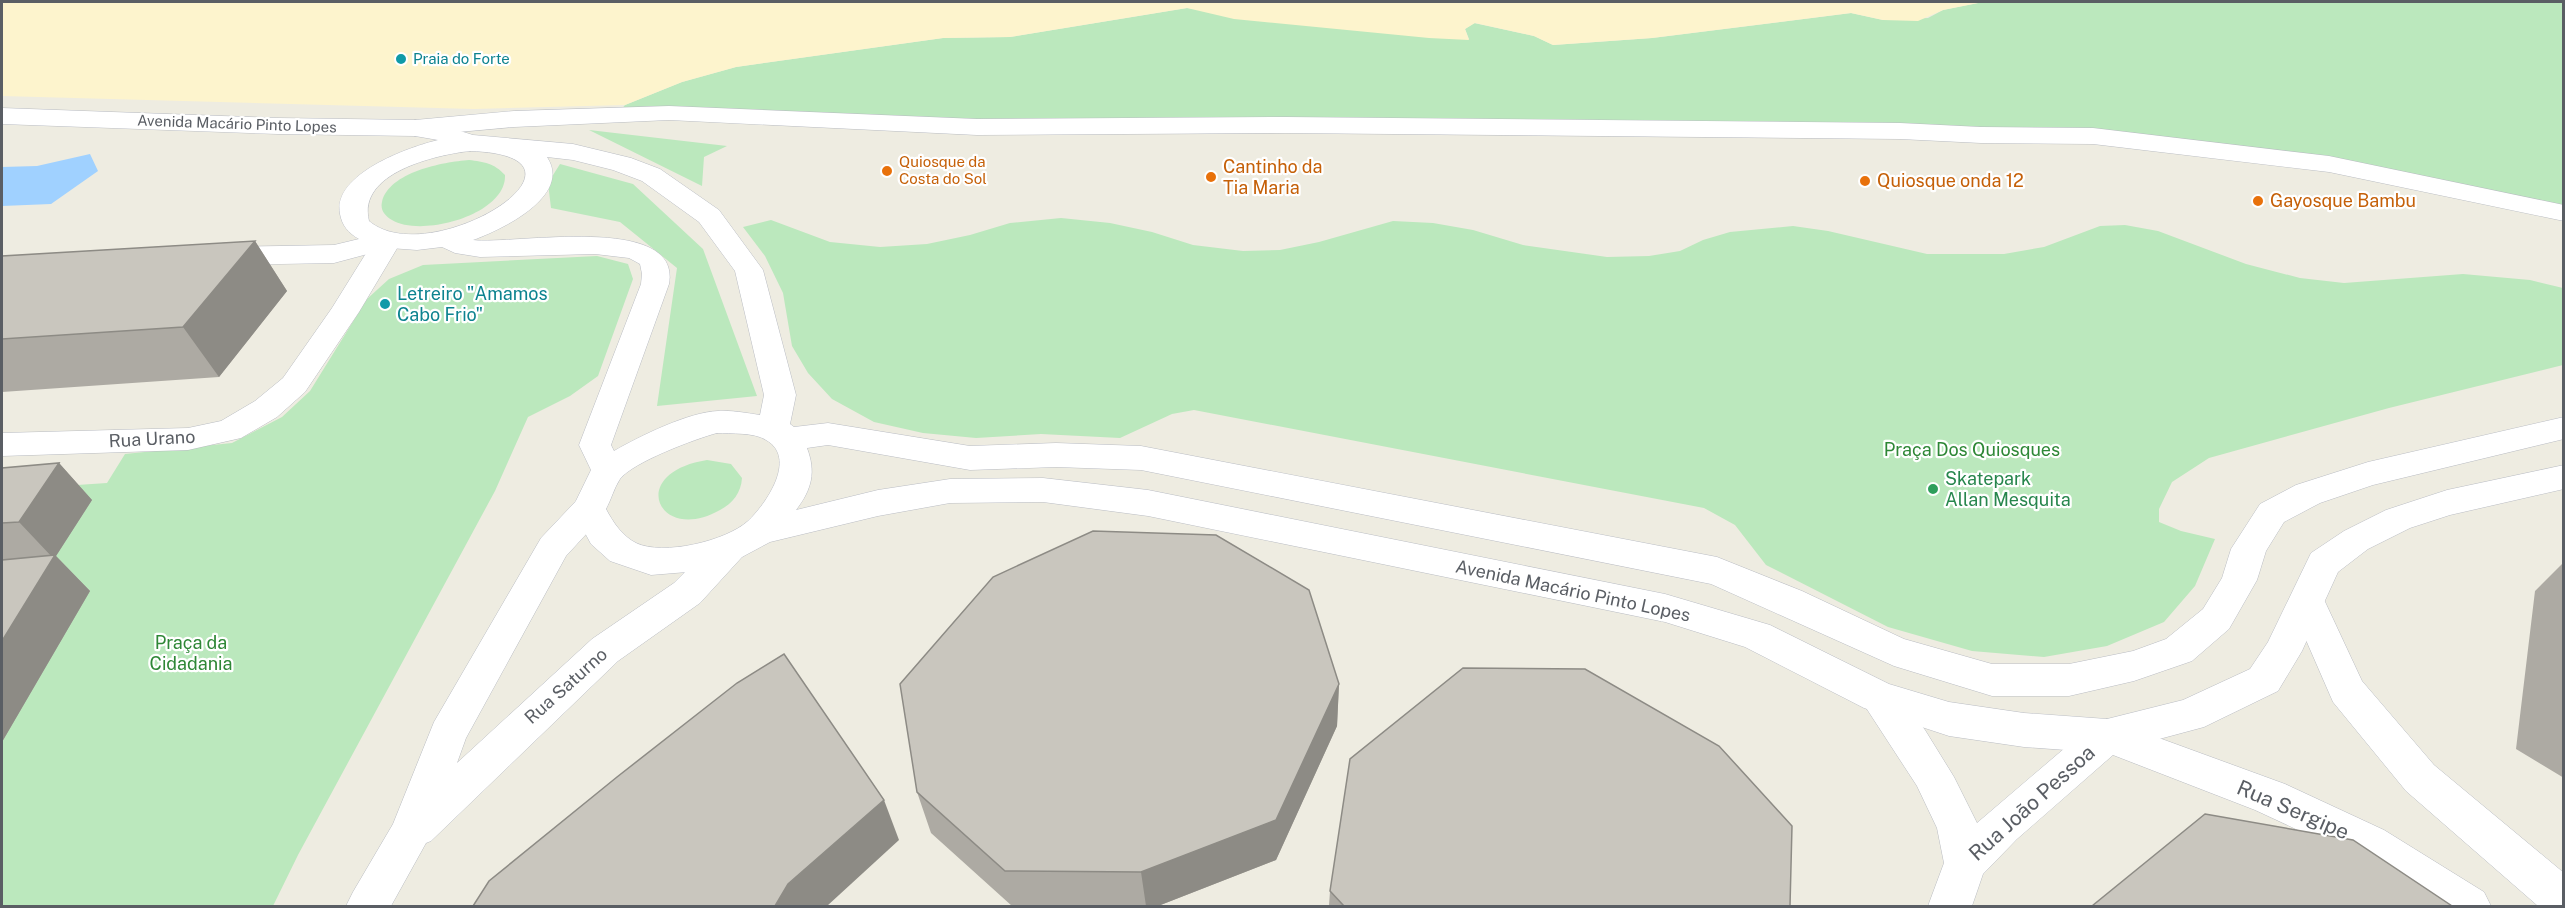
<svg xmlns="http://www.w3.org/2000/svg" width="2565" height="908" font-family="'Public Sans',sans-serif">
	<rect width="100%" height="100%" fill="#eeece1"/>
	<!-- green -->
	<path fill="#bbe8bd" d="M1983,2H2563V215L2329,164L2139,139L617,115L625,105L682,82L736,67L943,38L1010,37L1187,8L1469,39L1465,29L1474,23L1534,36L1553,45L1652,38L1851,13L1883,20L1928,18L1943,10Z
		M589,130L727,146L704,157L702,186Z
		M469,160C484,162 494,163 505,175C507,215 421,238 392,220C385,216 380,210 382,202C389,172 443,162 469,160Z
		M560,164L633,184L703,249L757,396L657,406L677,268L620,222L551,208L548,183Z
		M1061,218L1110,223L1152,232L1193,245L1243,251L1280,250L1319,242L1393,221L1433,223L1473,230L1523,245L1607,257L1649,256L1680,251L1703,240L1730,232L1793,226L1828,231L1927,254H2004L2044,247L2100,226L2125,225L2158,231L2246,264L2300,278L2344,283L2463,274L2530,280L2563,288V365L2389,408L2209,458L2172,482L2159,509V522L2181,531L2215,539L2195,586L2164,622L2107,646L2044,657L1972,651L1888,627L1766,565L1735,525L1704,508L1194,410L1172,414L1120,438L1041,434L976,438L923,433L874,422L832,399L808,373L792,346L783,293L765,256L743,227L771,220L830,242L880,247L927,244L970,235L1010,223Z
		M597,256L628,264L633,279L598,376L570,396L528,417L495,491L298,855L273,906H2V490L107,483L125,454L232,443L282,417L310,391L367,299L389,279L423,265Z
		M707,460L731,464L742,478C741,493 733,503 720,510C659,545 625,473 707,460Z"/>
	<!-- sand -->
	<path fill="#fdf4cd" d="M2,2H1983L1943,10L1918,21L1883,20L1851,13L1652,38L1553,45L1534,36L1475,23L1465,29L1469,40L1429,38L1234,19L1187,8L1010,37L943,38L736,67L682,82L625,105L474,109L2,96Z"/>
	<!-- water -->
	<path fill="#a0d1ff" d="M90,154L98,171L51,204L2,206V167L37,166Z"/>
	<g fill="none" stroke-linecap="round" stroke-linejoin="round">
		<defs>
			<path id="pedestrian" d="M669,106L977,119L1286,117L1900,123L1981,127L2093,128L2329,156L2564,205V221L2329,172L2093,144L1981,143L1900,139L1286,133L977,135L669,120L514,127L415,136L406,133L402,128L406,123L415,120L514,111Z"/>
			<path id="minor" d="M388,232L398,234L402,240L359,312L305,392L277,417L241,438L188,450L2,456V433L188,428L221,421L255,401L283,378L332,308L378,234Z
				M2307,587L2320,591L2362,681L2434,765L2564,873V906H2538L2406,791L2333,702L2289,601L2294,591Z
				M1878,681L1892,686L1925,730L1954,777L1977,823L2093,724L2107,719L2285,784L2384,830L2484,892L2491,906H2432L2354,856L2255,810L2113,755L2017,839L1983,874L1972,906H1928L1944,863L1937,828L1917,786L1859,697L1864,686Z"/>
			<path id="tertiary" d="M589,496L601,500L606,509L601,518L566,556L466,738L457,763L592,639L674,583L718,539L730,535L742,539L748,548L742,557L700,603L618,661L431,841L426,843L391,906H346L353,892L393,824L434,722L541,538L577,500Z"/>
			<path id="secondary" d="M2,108L278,118L415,120L444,126L473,135L573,144L631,158L660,169L719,210L763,270L796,395L790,424L794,427L828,423L970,446L1056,443L1141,446L1717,557L1802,591L1904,639L1992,664H2069L2133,651L2166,639L2203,609L2222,578L2231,549L2260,504L2296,485L2368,462L2564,417V439L2373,485L2320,503L2284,522L2266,551L2257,580L2229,629L2192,661L2134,681L2069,696H1992L1894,666L1711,584L1141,470L1056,467L970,470L828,445L807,448C816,472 812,489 796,510L878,490L950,479L1043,478L1148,490L1665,594L1770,625L1889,684L1949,702L2024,713L2107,719L2183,700L2250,669L2268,642L2311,553L2344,531L2386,510L2447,490L2564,465V489L2450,515L2410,528L2368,549L2338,572L2302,651L2278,691L2204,727L2107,753L2024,747L1949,736L1864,708L1745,647L1665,622L1148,516L1043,502L950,503L878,516L770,542L742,557L687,572L651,575L610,561L591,544L572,509L591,470L579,445L641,284L642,274L640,264L629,258L595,254L480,257L455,253L442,247L417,250L390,248L334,263L219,265L209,262L205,256L209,250L219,247L334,245L359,239C348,233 342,225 340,214C332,174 409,147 438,140L415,136L278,134L2,124ZM470,151C618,156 430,273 369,221C357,173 435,155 470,151ZM547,157L573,160L613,170L642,181L699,222L735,271L764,395L760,415C746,413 731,410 718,411C689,412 640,436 614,451L611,445L669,284C682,212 512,245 473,240C501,230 573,196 547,157ZM717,433C731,434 754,432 766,440C798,458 766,504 748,521C726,541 663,556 636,543C622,536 613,522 606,509C611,500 614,488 620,479C633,462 695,439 717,433Z"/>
		</defs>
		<!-- pedestrian casing -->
		<use href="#pedestrian" stroke="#b9bcc2" stroke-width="1"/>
		<!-- minor casing -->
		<use href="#minor" stroke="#b9bcc2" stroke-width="1"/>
		<!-- tertiary casing -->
		<use href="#tertiary" stroke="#b9bcc2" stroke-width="1"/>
		<!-- secondary casing -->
		<use href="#secondary" stroke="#babdc4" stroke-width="1"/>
		<!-- pedestrian -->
		<use href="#pedestrian" fill="#fff" fill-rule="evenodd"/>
		<!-- minor -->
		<use href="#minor" fill="#fff" fill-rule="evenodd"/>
		<!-- tertiary -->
		<use href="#tertiary" fill="#fff" fill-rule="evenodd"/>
		<!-- secondary -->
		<use href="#secondary" fill="#fff" fill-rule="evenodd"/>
	</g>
	<!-- wall -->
	<path fill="#adaaa3" d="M255,241L287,291L219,377L2,392V256Z
		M59,463L92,500L56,556L90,591L2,742V468Z
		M2564,562V778L2516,749L2535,591Z
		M1339,684L1337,726L1276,860L1158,906H1012L931,833L917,792Z
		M1330,891L1790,906H1329Z"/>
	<!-- shaded-wall -->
	<path fill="#8d8b85" d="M255,241L287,291L219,377L183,327Z
		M59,463L92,500L56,556L90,591L2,742V641L53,558L19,522Z
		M1339,684L1337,726L1276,860L1158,906H1146L1141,872Z
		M884,800L899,840L827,906H775L788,884Z"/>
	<!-- building -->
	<path fill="#c9c6be" stroke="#8d8b85" stroke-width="1.5" d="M255,241L183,327L2,339V256Z
		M59,463L19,522L2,523V468Z
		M1093,531L1216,535L1309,590L1339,684L1276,820L1141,872L1005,871L917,792L900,684L993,577Z
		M55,555L2,641V560Z
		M784,654L884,800L788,884L775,906H473L489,881L617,777L737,683Z
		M1463,668L1585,669L1719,746L1792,826L1790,906H1344L1330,891L1350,759Z
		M2205,814L2353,840L2452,906H2092Z"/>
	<!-- markers -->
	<g fill="#0f9aa8" stroke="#fff" stroke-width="2">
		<circle cx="401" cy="59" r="6"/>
		<circle cx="385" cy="304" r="6"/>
	</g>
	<g fill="#e8710a" stroke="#fff" stroke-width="2">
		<circle cx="887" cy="171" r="6"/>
		<circle cx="1211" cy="177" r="6"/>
		<circle cx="1865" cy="181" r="6"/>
		<circle cx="2258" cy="201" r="6"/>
	</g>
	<circle fill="#2e9e5b" stroke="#fff" stroke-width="2" cx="1933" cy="489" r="6"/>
	<g text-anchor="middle" stroke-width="4.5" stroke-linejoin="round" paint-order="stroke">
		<!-- far-culture labels -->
		<g font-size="15" fill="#0d838f" stroke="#fff" text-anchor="start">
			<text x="413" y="64">Praia do Forte</text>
		</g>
		<!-- far-street labels -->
		<g font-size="15" fill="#5a5e64" stroke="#fff">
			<text transform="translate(237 124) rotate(2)" y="5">Avenida Macário Pinto Lopes</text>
		</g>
		<!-- far-food labels -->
		<g font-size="15" fill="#c56008" stroke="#fff" text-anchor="start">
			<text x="899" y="167">Quiosque da<tspan x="899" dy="17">Costa do Sol</tspan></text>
		</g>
		<!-- food labels -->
		<g font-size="18" fill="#c56008" stroke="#fff" text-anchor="start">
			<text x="1223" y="173">Cantinho da<tspan x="1223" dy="21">Tia Maria</tspan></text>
			<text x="1877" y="187">Quiosque onda 12</text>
			<text x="2270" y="207">Gayosque Bambu</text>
		</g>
		<!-- culture labels -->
		<g font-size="18" fill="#0d838f" stroke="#fff" text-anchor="start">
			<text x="397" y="300">Letreiro "Amamos<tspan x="397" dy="21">Cabo Frio"</tspan></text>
		</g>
		<!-- street labels -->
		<g font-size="18" fill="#5a5e64" stroke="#fff">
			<text transform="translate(152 439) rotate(-3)" y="6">Rua Urano</text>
			<text transform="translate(1573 591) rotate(12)" y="6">Avenida Macário Pinto Lopes</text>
			<text transform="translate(566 686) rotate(-42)" y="6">Rua Saturno</text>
		</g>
		<!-- park labels -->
		<g font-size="18" fill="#2e8736" stroke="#fff">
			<text x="1972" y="456">Praça Dos Quiosques</text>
			<text x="191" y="649">Praça da<tspan x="191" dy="21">Cidadania</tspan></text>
		</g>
		<!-- leisure labels -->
		<g font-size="18" fill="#27864d" stroke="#fff" text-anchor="start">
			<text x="1945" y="485">Skatepark<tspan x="1945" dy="21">Allan Mesquita</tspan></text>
		</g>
		<!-- near-street labels -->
		<g font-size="21" fill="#5a5e64" stroke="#fff">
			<text transform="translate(2032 803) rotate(-42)" y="7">Rua João Pessoa</text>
			<text transform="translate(2293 810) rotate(23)" y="7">Rua Sergipe</text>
		</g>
	</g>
	<!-- border -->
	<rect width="2565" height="908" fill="none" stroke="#5a5e64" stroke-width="6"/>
</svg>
